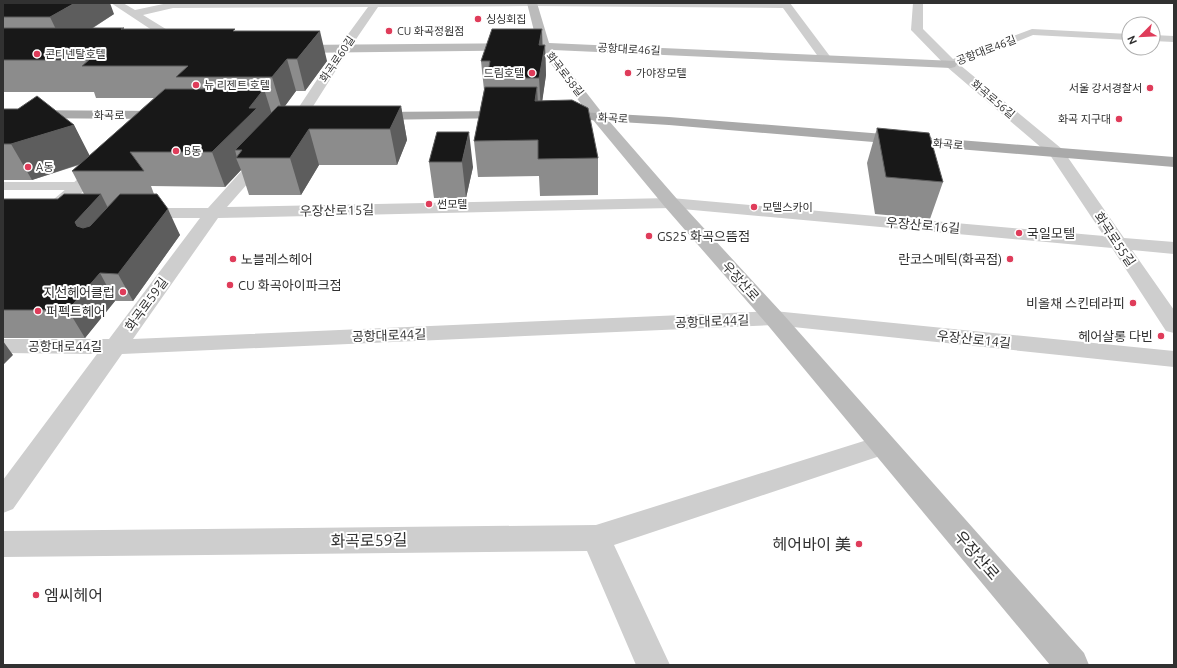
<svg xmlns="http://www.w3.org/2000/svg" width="1177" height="668" font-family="Ubuntu,'Noto Sans KR',sans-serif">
	<rect width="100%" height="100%" fill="#fff"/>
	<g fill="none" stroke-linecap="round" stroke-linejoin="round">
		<!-- lane -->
		<path fill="#cecece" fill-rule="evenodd" d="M3,182H80L84,183L86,186L84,189L80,190H3Z"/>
		<!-- street -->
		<path fill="#cecece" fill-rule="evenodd" d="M111,3H123L135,10L168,3H790L832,59L830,62H822L783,8L532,6L378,7L350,48L305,119L293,133L288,134L283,133L281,130L295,113L338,48L368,7L173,8L143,15L187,42L189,45L187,48H179Z
			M913,3H923V29L953,59L1032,29L1129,34V40L1033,35L960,65L1062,149L1124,238L1174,242V254L1132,250L1174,310V333L1166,331L1112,248L671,208L218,218L133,339L774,311L1174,351V367L774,325L122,354L13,509L3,513V480L97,354L3,353V339H109L200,218H140L134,217L131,213L134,209L140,208H208L257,154L263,152L269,154L271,157L227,207L671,198L1104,236L1050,155L947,67L913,32L911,30Z
			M1153,35L1174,36V42L1153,41Z
			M103,161L109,163L111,166L109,169L54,217L48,218L42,217L39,213L42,209L97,163Z
			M883,435L892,438L896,445L892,452L614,545L670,665H636L587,551L3,557V531L596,525Z"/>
		<!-- secondary -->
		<path fill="#bbb" fill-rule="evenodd" d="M527,3H537L549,43L955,61L957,64L955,67L951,68L553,50L603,114L677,199L782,313L1084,653L1089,665H1050L766,323L665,207L593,120L541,50L294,53L290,52L288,49L290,46L294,45L537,43Z"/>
		<!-- primary -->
		<path fill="#a9a9a9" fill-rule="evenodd" d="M3,110L165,111L170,112L172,115L170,118L165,119L3,118Z
			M509,111L514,112L516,115L514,118L373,120L368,119L366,116L368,113L373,112Z
			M561,111L669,117L1174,157V167L669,125L556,118L554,115L556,112Z"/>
	</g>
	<!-- wall -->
	<path fill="#8c8c8c" d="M3,3L114,14L93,28L125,29L236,31L327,61L305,91H296L285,106H401L407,140L397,165H319L301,195H249L241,170L225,187L151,186L154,194L180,235L133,301H115L85,338H3V199H58L84,194L72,171L79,165L32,180H3V109L74,125L89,156L154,98H96L94,92H3Z
		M542,29V45H545L546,75L542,101L598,158V195L540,196L539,176L478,177L474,141L484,90L481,61Z
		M877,128L943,182L930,219L875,214L867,163Z
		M437,132L473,167L466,198H434L429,162Z"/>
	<!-- shaded-wall -->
	<path fill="#5d5d5d" d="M75,3H110L114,14L64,46L50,17Z
		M542,29L543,58L545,45L546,75L541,110L539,78V45Z
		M320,31L327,61L305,91L297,59Z
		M287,59L296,91L282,110L272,77Z
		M537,87L539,121L535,101Z
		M264,89L274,121L242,150H235L237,158H236L241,170L225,187L212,152Z
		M401,106L407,140L397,165L390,129Z
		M74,125L92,160L32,180L11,144Z
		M309,129L319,165L301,195L290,158Z
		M469,132L473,167L466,198L462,162Z
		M101,194L114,220L90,248L75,222Z
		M168,209L180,235L133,301L118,274Z
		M100,273L115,301L85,338L68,310Z
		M3,341L13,355L3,365Z"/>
	<!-- building -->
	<path fill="#181818" stroke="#5d5d5d" d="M3,3H75L50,17H3Z
		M3,28H124L121,29H235L233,31H320L297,59H287L272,77H176L188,66H82L89,60H3Z
		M492,29H542L539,45H545L539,78H487L490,61H481Z
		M485,87H537L535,101L572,100L588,108L598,158L538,159V140L474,141Z
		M165,89H264L249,108H257L212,152H130L144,171H72Z
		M37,96L74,125L11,144H3V109H18Z
		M278,106H401L390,129H309L290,158H236L242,150H235Z
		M877,128L929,133L943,182L886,177Z
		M437,132H469L462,162H429Z
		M64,194H101L75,222L77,226L83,228L90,226L120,194H157L168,209L118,274L100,273L68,310H3V199H58Z"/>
	<!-- markers -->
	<g fill="#df3c5a" stroke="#fff" stroke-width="1.5">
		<circle cx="478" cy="19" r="4"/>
		<circle cx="389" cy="31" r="4"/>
		<circle cx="37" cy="54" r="4"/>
		<circle cx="532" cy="73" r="4"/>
		<circle cx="628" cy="73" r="4"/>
		<circle cx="196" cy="85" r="4"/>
		<circle cx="1150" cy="88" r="4"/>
		<circle cx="1119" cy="119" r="4"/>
		<circle cx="176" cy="151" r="4"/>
		<circle cx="28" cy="167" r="4"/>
		<circle cx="429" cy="204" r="4"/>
		<circle cx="754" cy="207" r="4"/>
		<circle cx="1019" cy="233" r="4"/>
		<circle cx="649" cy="236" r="4"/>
		<circle cx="233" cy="259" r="4"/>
		<circle cx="1010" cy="259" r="4"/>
		<circle cx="230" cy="285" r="4"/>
		<circle cx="123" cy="292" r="4"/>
		<circle cx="1133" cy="303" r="4"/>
		<circle cx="38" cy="311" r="4"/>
		<circle cx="1161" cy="336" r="4"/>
		<circle cx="859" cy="544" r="4"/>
		<circle cx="36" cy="595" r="4"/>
	</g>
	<g text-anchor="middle" stroke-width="4" stroke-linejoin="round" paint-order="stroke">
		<!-- far-poi labels -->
		<g font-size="11" fill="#313131" stroke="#fff" text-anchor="start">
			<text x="486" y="23">싱싱회집</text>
			<text x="397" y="35">CU 화곡정원점</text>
			<text x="45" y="58">콘티넨탈호텔</text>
			<text x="524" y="77" text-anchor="end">드림호텔</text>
			<text x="636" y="77">가야장모텔</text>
			<text x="204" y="89">뉴 리젠트 호텔</text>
			<text x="1142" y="92" text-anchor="end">서울 강서경찰서</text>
			<text x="1111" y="123" text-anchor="end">화곡 지구대</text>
			<text x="184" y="155">B동</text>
			<text x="36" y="171">A동</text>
			<text x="437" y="208">썬모텔</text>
			<text x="762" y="211">모텔스카이</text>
		</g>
		<!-- far-street labels -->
		<g font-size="11" fill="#313131" stroke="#fff">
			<text transform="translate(629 49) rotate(3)" y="4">공항대로46길</text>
			<text transform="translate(986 50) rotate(-21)" y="4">공항대로46길</text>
			<text transform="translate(337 59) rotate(-56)" y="4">화곡로60길</text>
			<text transform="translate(565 74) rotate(52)" y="4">화곡로58길</text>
			<text transform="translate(993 99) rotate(40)" y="4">화곡로56길</text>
			<text x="109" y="119">화곡로</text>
			<text transform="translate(613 118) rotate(3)" y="4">화곡로</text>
			<text transform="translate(948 144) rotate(5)" y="4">화곡로</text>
		</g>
		<!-- street labels -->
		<g font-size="13" fill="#313131" stroke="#fff">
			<text transform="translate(337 210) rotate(-1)" y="5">우장산로15길</text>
			<text transform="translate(923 225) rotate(5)" y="5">우장산로16길</text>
			<text transform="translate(1115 239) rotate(56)" y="5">화곡로55길</text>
			<text transform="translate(741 281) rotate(48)" y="5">우장산로</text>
			<text transform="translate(146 304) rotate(-54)" y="5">화곡로59길</text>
			<text transform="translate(712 321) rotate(-2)" y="5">공항대로44길</text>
			<text transform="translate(389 335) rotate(-2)" y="5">공항대로44길</text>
			<text transform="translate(974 339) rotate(6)" y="5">우장산로14길</text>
			<text x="65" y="351">공항대로44길</text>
		</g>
		<!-- poi labels -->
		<g font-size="13" fill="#313131" stroke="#fff" text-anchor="start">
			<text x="1027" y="238">국일모텔</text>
			<text x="657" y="241">GS25 화곡으뜸점</text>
			<text x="241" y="264">노블레스헤어</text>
			<text x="1002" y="264" text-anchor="end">란코스메틱(화곡점)</text>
			<text x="238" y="290">CU 화곡아이파크점</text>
			<text x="115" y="297" text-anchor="end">지선헤어클럽</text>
			<text x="1125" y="308" text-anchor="end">비올채 스킨테라피</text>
			<text x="46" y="316">퍼펙트헤어</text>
			<text x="1153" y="341" text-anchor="end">헤어살롱 다빈</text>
		</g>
		<!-- near-street labels -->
		<g font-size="16" fill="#313131" stroke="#fff">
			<text transform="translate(369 540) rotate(-1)" y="6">화곡로59길</text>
			<text transform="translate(977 555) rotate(49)" y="6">우장산로</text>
		</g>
		<!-- near-poi labels -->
		<g font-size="16" fill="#313131" stroke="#fff" text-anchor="end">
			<text x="851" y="550">헤어바이 美</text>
			<text x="44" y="601" text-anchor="start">엠씨헤어</text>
		</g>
	</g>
	<!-- border -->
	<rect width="1177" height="668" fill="none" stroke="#313131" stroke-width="8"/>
	<!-- north arrow -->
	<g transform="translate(1141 36) rotate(246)"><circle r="19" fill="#ffffff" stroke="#adadad"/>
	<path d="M0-3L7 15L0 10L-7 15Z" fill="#df3c5a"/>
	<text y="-6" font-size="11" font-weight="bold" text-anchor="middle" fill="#313131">N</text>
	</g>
</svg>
